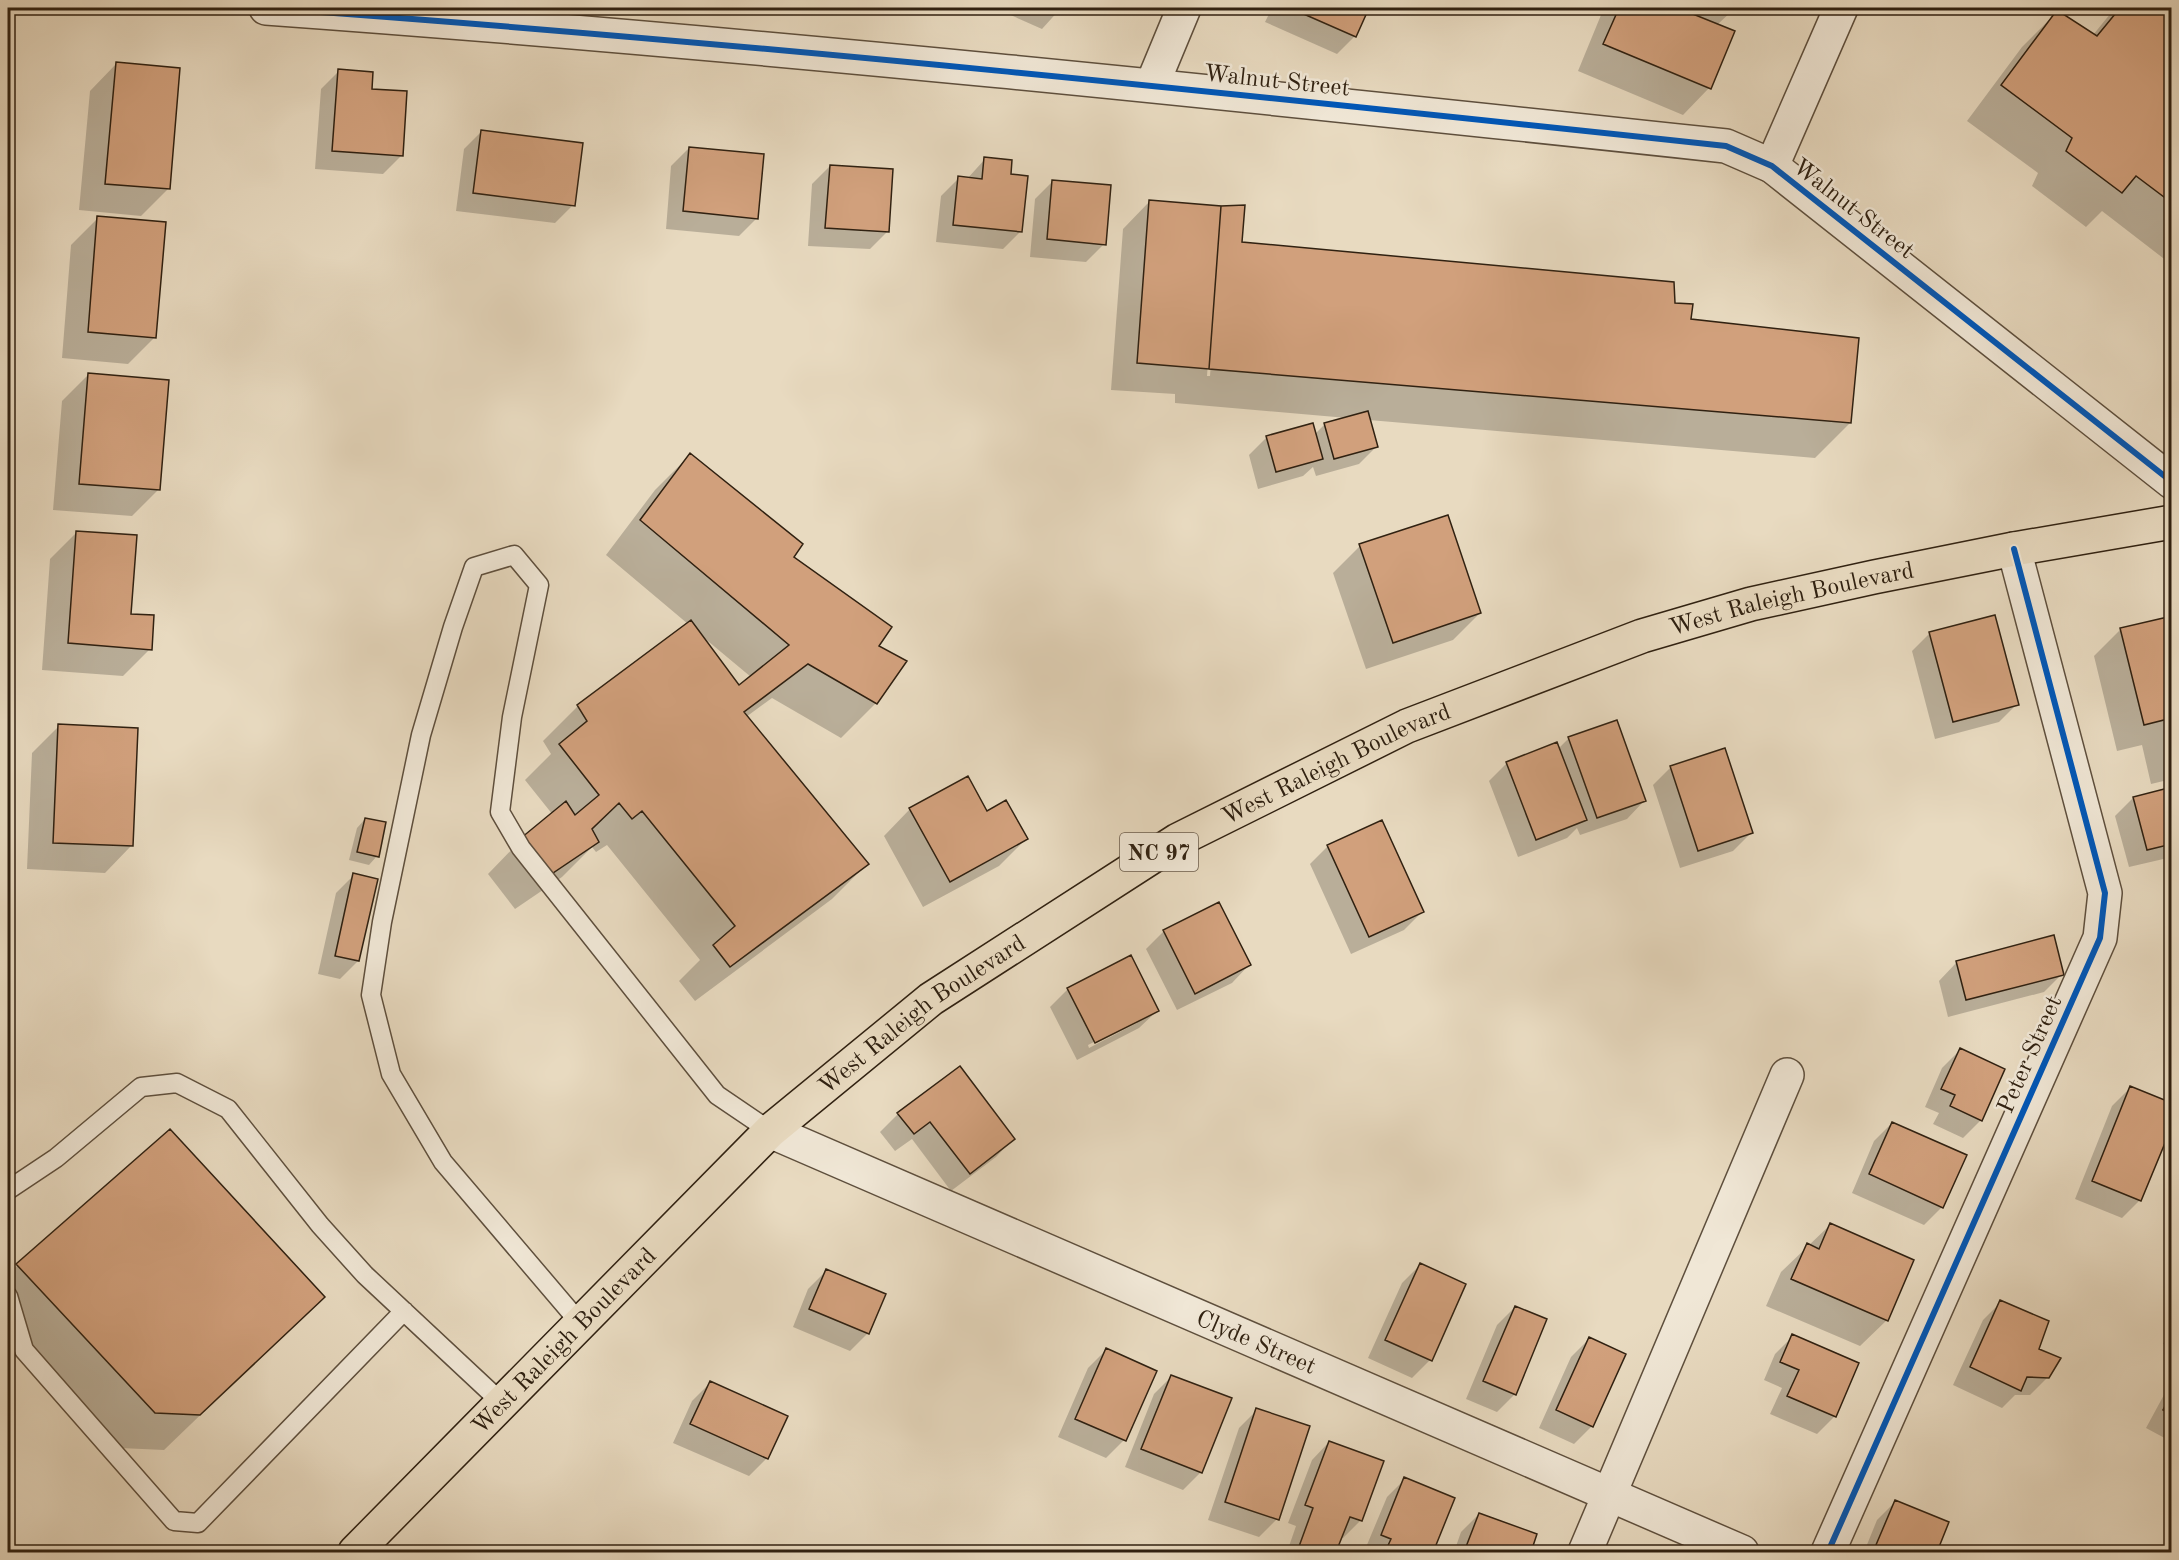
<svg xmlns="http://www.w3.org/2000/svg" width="2179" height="1560" font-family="'Old Standard TT',serif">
	<rect width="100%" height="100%" fill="#e8dac0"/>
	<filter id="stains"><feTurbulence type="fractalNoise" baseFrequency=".00333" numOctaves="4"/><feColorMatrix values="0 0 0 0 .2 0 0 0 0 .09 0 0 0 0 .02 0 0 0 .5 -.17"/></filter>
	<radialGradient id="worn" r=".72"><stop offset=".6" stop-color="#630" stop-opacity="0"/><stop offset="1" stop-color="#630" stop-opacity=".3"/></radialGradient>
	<!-- shadow -->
	<path fill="#0003" fill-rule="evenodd" d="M998,8H1061L1042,29L997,9Z
		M1272,8H1368L1355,36L1337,54L1265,22Z
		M1609,8H1735L1717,25L1733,32L1709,88L1683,115L1578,71L1601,15Z
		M2115,8H2172V265L2102,211L2086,227L2032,186L2038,173L1967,121L2022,47L2057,12L2093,35Z
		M116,64L168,189L141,216L79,210L90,91Z
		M339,71L370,90L401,156L383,174L315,169L321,89Z
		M482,131L573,205L555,223L456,211L464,149Z
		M689,148L757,218L739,236L666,229L671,166Z
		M985,159L1009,176L1021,231L1003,249L936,242L941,196L959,178L967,179Z
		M830,166L888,231L870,249L808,246L812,184Z
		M1053,181L1104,244L1086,262L1030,257L1035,199Z
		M1149,202L1240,244L1674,304L1689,320L1850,423L1815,458L1369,420L1377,446L1359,464L1316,476L1313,467L1303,476L1258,489L1249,455L1267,437L1315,434L1325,424L1347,418L1175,403V394L1111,390L1123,229ZM1214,278H1217L1210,376H1207Z
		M98,218L155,337L128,364L62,358L71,245Z
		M89,374L159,489L132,516L53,510L62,401Z
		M690,455L877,647L876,703L841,738L772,698L746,717L867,864L832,899L695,1001L679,981L700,960L607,845L596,852L592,847L562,877L515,909L488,874L522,839L553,815L525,780L551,754L543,741L578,706L688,624L606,555L655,490ZM703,637L751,677L739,687Z
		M77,532L150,649L123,676L42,670L50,559Z
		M1360,546L1480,613L1453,640L1366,669L1333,573Z
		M2172,617V779L2151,784L2142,745L2117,751L2094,656L2121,629Z
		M1930,633L2017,704L1999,722L1935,739L1912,651Z
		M59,726L131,846L105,873L27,869L32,753Z
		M1569,738L1644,801L1627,819L1580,835L1577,828L1567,838L1518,857L1489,781L1507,763L1558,749Z
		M1671,767L1751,833L1733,851L1680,868L1653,785Z
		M2172,788V857L2129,867L2115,816L2133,798Z
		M910,809L986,813L1026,839L999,866L923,907L884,836Z
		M365,819L377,856L369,865L349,860L357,828Z
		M1328,846L1422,912L1404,930L1351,954L1310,864Z
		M354,875L358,961L340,979L318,974L336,893Z
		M1164,931L1249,965L1232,983L1177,1010L1146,949Z
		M1956,963L2062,974L2044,992L1948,1017L1939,981Z
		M1068,989L1157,1011L1139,1028L1077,1060L1050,1007ZM1137,1020V1023L1089,1048L1088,1045Z
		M1960,1050L1981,1120L1963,1138L1933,1124L1939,1113L1925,1107L1942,1068Z
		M2130,1088L2140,1200L2122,1218L2075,1199L2112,1106Z
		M898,1114L1013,1139L996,1157L951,1191L912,1139L895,1151L880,1132Z
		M1892,1123L1942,1207L1924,1225L1852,1193L1874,1141Z
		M170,1131L323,1297L164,1450L120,1448L8,1327V1274Z
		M1830,1225L1887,1320L1860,1346L1766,1306L1781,1272Z
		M1420,1265L1430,1360L1412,1378L1368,1358L1402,1283Z
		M826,1271L868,1333L850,1351L793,1327L808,1289Z
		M2001,1302L2037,1350L2048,1377L2030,1395H2015L2002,1408L1953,1385L1983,1320Z
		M1515,1307V1394L1497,1412L1466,1399L1497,1325Z
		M2172,1325V1347L2163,1344Z
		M1793,1336L1835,1416L1817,1434L1770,1414L1782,1388L1764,1380L1775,1354Z
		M1589,1339L1592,1426L1574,1444L1539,1428L1571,1357Z
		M1106,1350L1124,1440L1106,1458L1058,1437L1088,1368Z
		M1172,1376L1201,1472L1183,1490L1125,1467L1154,1394Z
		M2172,1380V1442L2146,1428Z
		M710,1383L767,1458L749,1476L673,1443L692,1401Z
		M1257,1410L1277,1519L1259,1537L1208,1520L1239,1428Z
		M1329,1442L1361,1520L1343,1538L1341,1537L1335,1552H1287L1296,1526L1288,1523L1312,1460Z
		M1405,1479L1433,1549L1430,1552H1364L1387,1497Z
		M1895,1502L1947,1523L1935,1552H1864L1877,1520Z
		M1479,1514L1536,1535L1529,1552H1454L1461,1532Z"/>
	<!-- building -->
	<path fill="#d1a07c" stroke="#302111" stroke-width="1.5" d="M1290,8H1369L1356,37Z
		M1619,8H1678L1735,31L1711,89L1603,44Z
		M2120,8H2172V203L2136,176L2122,193L2066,151L2072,138L2001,85L2057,10L2097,36Z
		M116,62L180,68L170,189L105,184Z
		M338,69L373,72L372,89L407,91L403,156L332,151Z
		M481,130L583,143L575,206L473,193Z
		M689,147L764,154L758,219L683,211Z
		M984,157L1012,160L1011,174L1028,176L1022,232L953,225L958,176L982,179Z
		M830,165L893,169L889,232L825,228Z
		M1052,180L1111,185L1106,245L1047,239Z
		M1149,200L1221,206L1209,369L1137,363Z
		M1245,205L1242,242L1674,282L1675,303L1693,304L1691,319L1859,338L1851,423L1209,369L1221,206Z
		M97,216L166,222L156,338L88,332Z
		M88,373L169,380L160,490L79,484Z
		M1368,411L1378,447L1334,459L1324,423Z
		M1313,423L1323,459L1276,472L1266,436Z
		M690,453L803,544L794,557L892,627L879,646L907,661L877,704L808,664L744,712L869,864L730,967L713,945L735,926L642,811L632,819L619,803L592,829L599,842L550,875L521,838L566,801L575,815L599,795L559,744L587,721L577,705L691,620L739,685L789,645L640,520Z
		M1448,515L1481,613L1393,643L1359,544Z
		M76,531L137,535L131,614L154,615L152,650L68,643Z
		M1995,615L2019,705L1953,722L1929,632Z
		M2172,616V732L2168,719L2144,725L2120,628Z
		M1617,720L1646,801L1597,818L1568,737Z
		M58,724L138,728L133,846L53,843Z
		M1557,742L1587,820L1536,840L1506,762Z
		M1725,748L1753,833L1698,851L1670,766Z
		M968,776L987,811L1006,800L1028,839L950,882L909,808Z
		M2172,787V844L2147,850L2133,797Z
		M365,818L386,822L379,857L357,852Z
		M1382,820L1424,912L1369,937L1327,845Z
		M353,873L378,879L359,961L335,956Z
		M1219,902L1251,965L1195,994L1163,930Z
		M2054,935L2064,975L1966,1000L1956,961Z
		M1131,955L1159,1011L1095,1043L1067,988Z
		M1960,1048L2005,1069L1982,1121L1950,1106L1955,1095L1941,1089Z
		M960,1066L1015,1139L970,1174L930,1122L914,1134L897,1113Z
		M2130,1086L2172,1103V1126L2141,1201L2092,1181Z
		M1892,1122L1967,1155L1943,1208L1869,1174Z
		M170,1129L325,1297L200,1415L155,1413L16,1264Z
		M1830,1223L1914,1260L1888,1321L1791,1279L1807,1243L1819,1249Z
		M1420,1263L1466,1284L1432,1361L1385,1340Z
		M826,1269L886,1294L869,1334L809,1309Z
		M2000,1300L2049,1321L2039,1349L2061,1358L2049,1378L2027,1377L2021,1391L1970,1367Z
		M1515,1306L1547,1319L1516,1395L1483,1381Z
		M1792,1334L1859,1363L1836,1417L1787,1396L1799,1370L1780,1362Z
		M1589,1337L1626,1354L1593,1427L1556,1410Z
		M1106,1348L1157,1371L1126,1441L1075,1419Z
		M1171,1375L1232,1398L1202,1473L1141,1449Z
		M710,1381L788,1416L768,1459L690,1424Z
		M2172,1392V1415L2163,1410Z
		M1256,1408L1310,1426L1279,1520L1225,1502Z
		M1329,1441L1384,1461L1362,1521L1350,1517L1336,1552H1297L1313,1508L1305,1505Z
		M1404,1477L1455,1498L1434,1550L1429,1548L1428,1552H1385L1391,1539L1381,1535Z
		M1895,1500L1949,1522L1937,1552H1873Z
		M1479,1513L1537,1534L1531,1552H1464Z"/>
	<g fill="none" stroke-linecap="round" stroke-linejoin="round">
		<defs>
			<path id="service" d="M8,1190L56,1158L141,1087L177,1083L228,1109L320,1225L365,1275L502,1403
				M8,1296L24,1350L174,1521L198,1523L404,1311
				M580,1323L443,1162L391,1074L371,995L382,922L421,735L453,627L474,567L514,555L539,585L512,717L500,812L521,848L717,1095L770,1131"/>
			<g id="minor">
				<path d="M266,8C754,43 1240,94 1726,146L1772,166L2172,482"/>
				<path d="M1152,85L1184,8"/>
				<path d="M1772,166L1841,8"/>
				<path id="s1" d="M770,1131L1742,1552"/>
				<path d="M1585,1552L1787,1075"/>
				<path d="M1828,1552L2100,938L2105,893L2014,549"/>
			</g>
			<g id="primary">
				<path id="s2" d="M355,1552L770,1131L931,999L1178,840L1407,726L1642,636L1751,604L1874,577L2014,549L2172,522"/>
			</g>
		</defs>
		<!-- service casing -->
		<use href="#service" stroke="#5e4f3d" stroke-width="21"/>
		<!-- minor casing -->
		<use href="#minor" stroke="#5e4f3d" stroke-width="36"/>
		<!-- primary casing -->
		<use href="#primary" stroke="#302111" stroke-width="36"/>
		<!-- service -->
		<use href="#service" stroke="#f0e7d6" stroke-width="18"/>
		<!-- minor -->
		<use href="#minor" stroke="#f0e7d6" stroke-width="33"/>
		<!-- primary -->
		<use href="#primary" stroke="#e8dac0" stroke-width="33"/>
		<defs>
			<path id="cycleway" d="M266,8C754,43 1240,94 1726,146L1772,166L2172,482
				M1828,1552L2100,938L2105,893L2014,549"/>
		</defs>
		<!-- cycleway casing -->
		<use href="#cycleway" stroke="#f0e7d6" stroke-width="10"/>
		<!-- cycleway -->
		<use href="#cycleway" stroke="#0057b8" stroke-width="6"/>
	</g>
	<g text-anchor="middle" stroke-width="5" stroke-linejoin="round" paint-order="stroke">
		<!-- shield labels -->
		<rect fill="#f0e7d6" stroke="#6a5c4c" stroke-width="1.5" x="1120" y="833" width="78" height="38" rx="4.5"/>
		<g font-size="22" font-weight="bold" fill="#302111">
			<text x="1159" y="860">NC 97</text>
		</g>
		<!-- street labels -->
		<g font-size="24" fill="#302111" stroke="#f0e7d6">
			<text transform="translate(1277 80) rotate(6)" y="8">Walnut Street</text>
			<text transform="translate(1854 208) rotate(38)" y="8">Walnut Street</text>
			<text dy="8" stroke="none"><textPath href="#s2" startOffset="1755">West Raleigh Boulevard</textPath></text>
			<text dy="8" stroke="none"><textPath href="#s2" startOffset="1269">West Raleigh Boulevard</textPath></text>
			<text dy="8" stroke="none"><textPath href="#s2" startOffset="783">West Raleigh Boulevard</textPath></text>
			<text transform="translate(2029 1054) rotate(-66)" y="8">Peter Street</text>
			<text dy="8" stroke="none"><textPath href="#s2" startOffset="297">West Raleigh Boulevard</textPath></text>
			<text dy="8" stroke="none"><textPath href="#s1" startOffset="530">Clyde Street</textPath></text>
		</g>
	</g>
	<!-- margin -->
	<rect width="2179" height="1560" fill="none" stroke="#e8dac0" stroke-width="30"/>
	<rect x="9" y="9" width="2161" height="1542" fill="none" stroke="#302111" stroke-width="3"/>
	<rect x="15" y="15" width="2149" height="1530" fill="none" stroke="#302111" stroke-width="1.5"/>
	<rect width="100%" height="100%" filter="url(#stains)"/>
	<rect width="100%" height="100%" fill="url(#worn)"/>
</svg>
